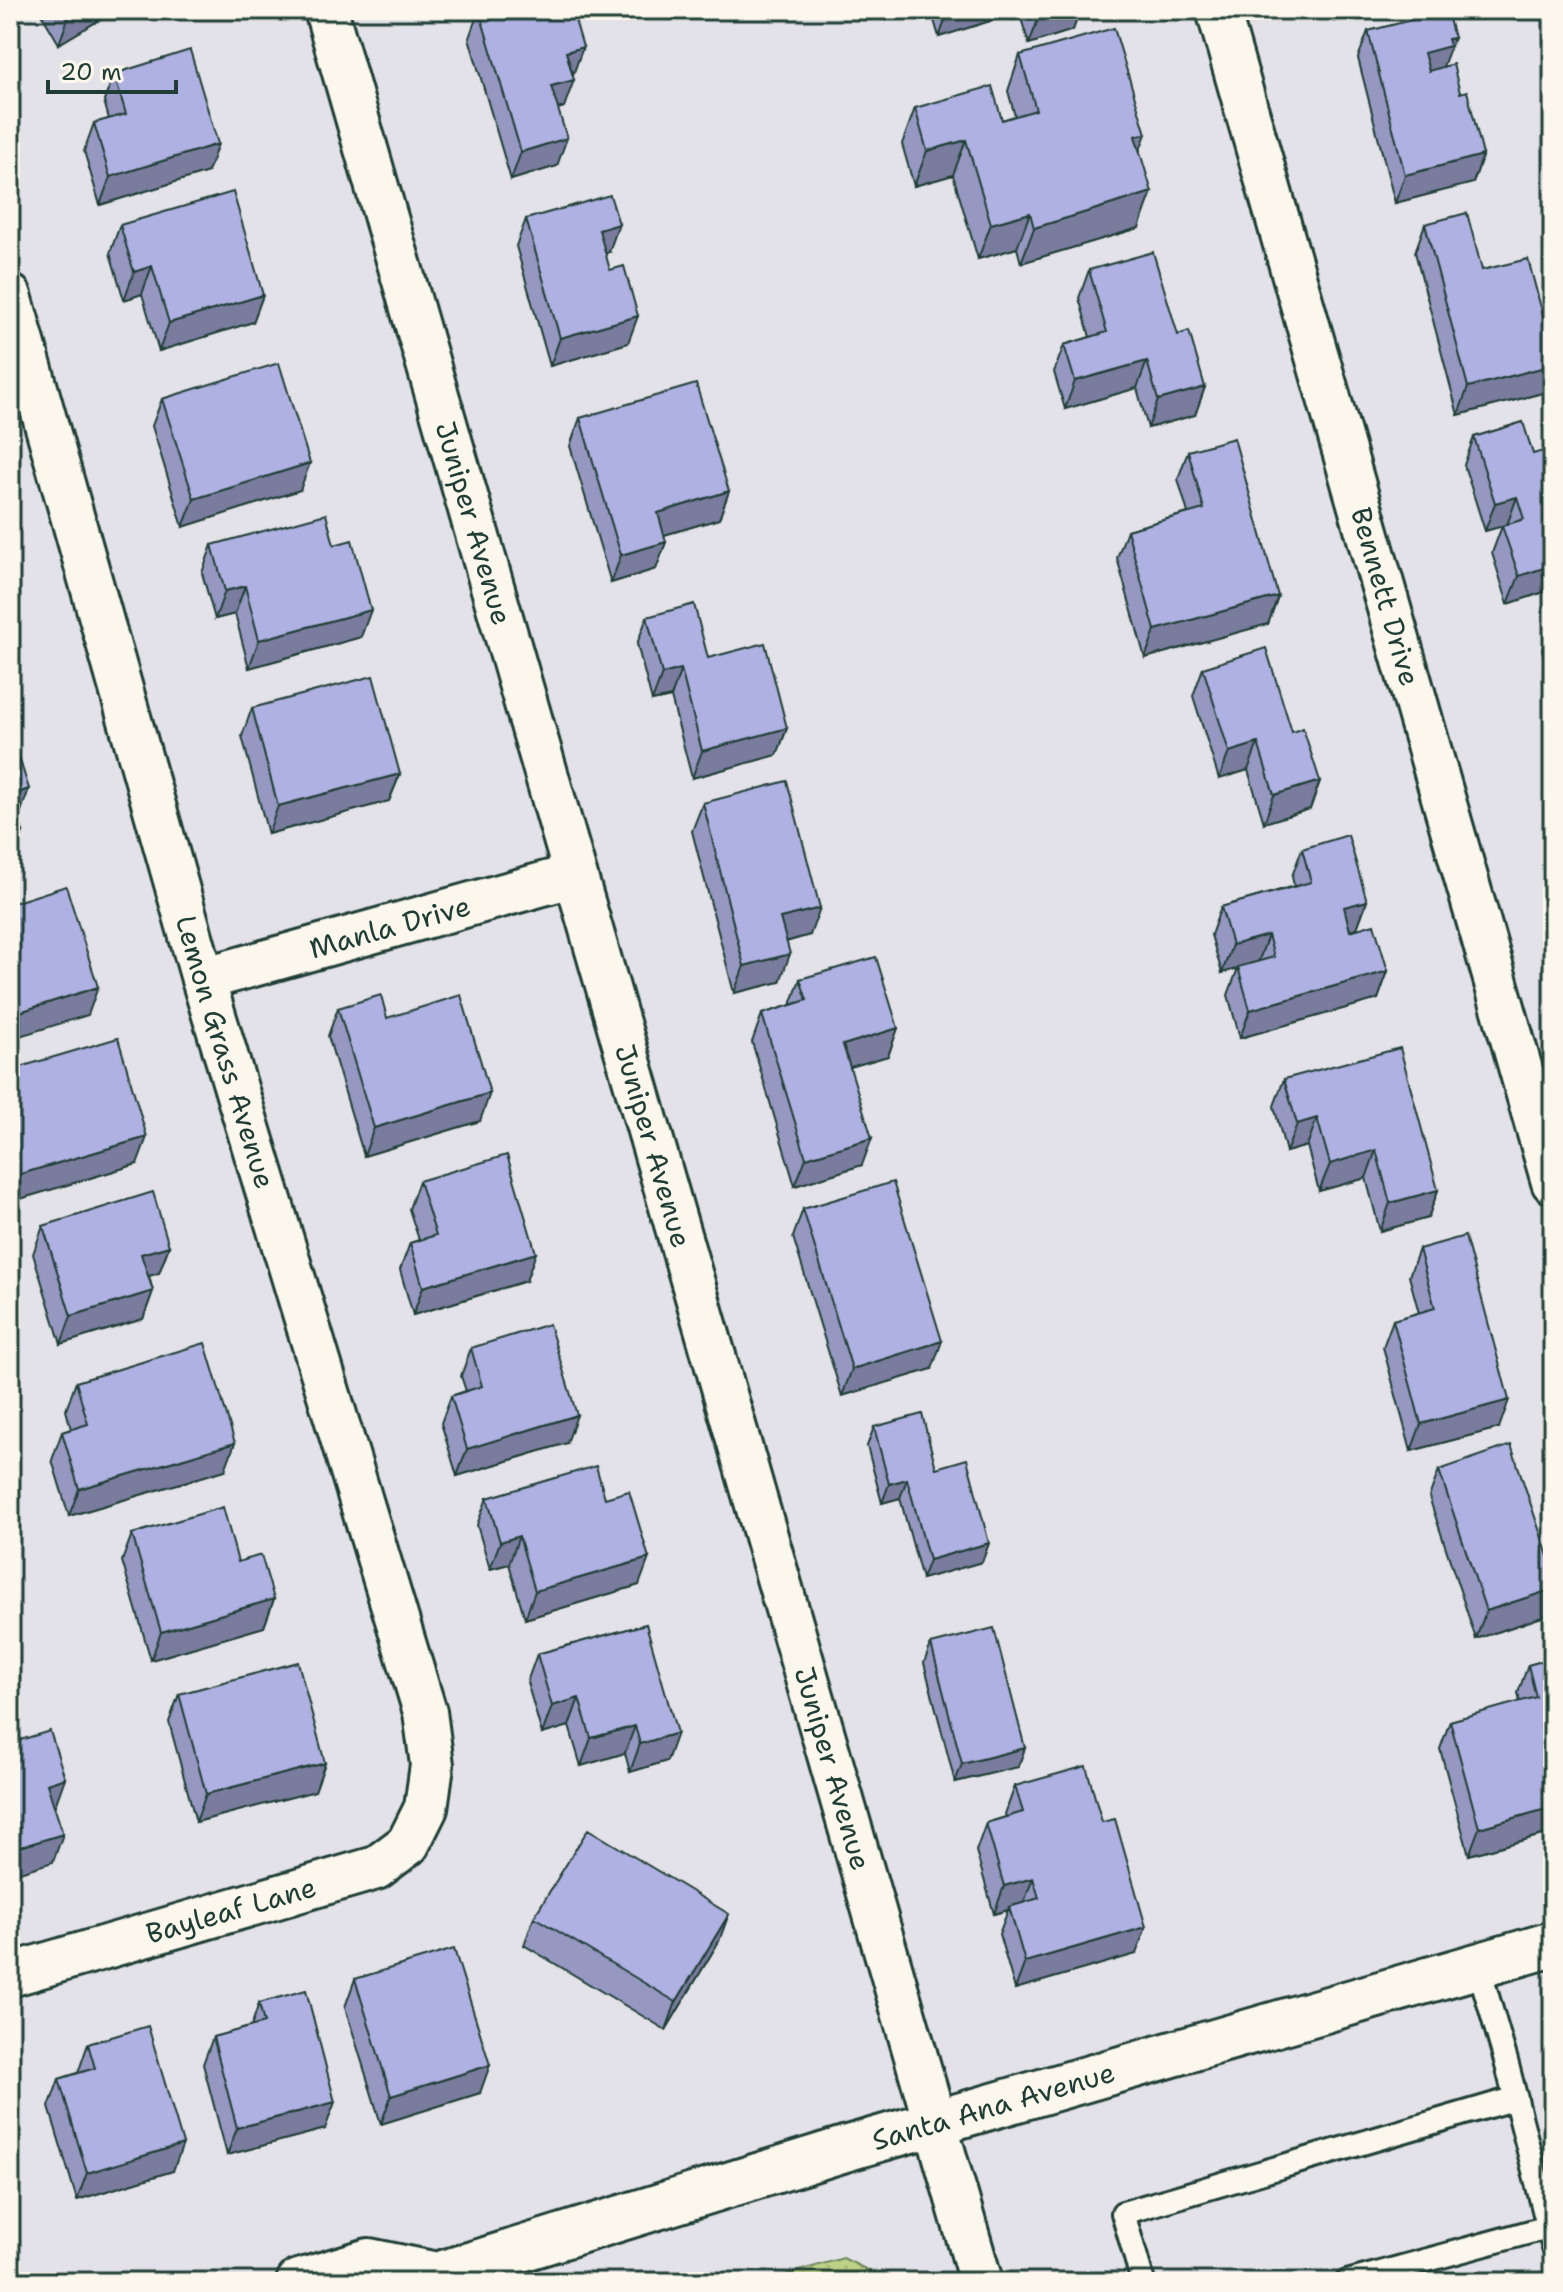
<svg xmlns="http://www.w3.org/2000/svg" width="1563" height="2292" font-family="'Shantell Sans',sans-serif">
	<defs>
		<pattern id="park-dots" width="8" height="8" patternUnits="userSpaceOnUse" patternTransform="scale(2)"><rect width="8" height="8" fill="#bed287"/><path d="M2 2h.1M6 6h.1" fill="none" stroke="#a3b575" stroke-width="1.8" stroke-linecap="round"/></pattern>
	</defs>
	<rect width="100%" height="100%" fill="#e4e2e9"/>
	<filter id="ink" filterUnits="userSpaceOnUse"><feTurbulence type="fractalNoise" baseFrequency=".0125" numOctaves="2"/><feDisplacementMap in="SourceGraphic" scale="16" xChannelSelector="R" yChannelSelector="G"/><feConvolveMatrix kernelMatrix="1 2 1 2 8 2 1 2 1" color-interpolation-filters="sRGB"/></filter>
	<g filter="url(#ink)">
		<!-- park -->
		<path fill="url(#park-dots)" stroke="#6e885e" stroke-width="2" d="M843,2258L892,2282H761Z"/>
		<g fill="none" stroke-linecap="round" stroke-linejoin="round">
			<defs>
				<path id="service" d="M1478,1965L1506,2061L1553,2245
					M1143,2282L1123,2213L1516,2098
					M1347,2282L1548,2227"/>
				<g id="minor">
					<path id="s1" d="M326,10L981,2282"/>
					<path id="s2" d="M1218,10L1553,1182"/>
					<path id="s3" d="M10,296L203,979L425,1712L432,1765L426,1808L408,1844L376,1868L10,1975"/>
					<path id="s4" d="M203,979L575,875"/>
				</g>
				<g id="tertiary">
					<path id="s5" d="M299,2282L369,2261L437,2275L848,2148L1553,1944"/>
				</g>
			</defs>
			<!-- service casing -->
			<use href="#service" stroke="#1f3d34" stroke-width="28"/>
			<!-- minor casing -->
			<use href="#minor" stroke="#1f3d34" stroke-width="48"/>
			<!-- tertiary casing -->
			<use href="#tertiary" stroke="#1f3d34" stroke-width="50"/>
			<!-- service -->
			<use href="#service" stroke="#fbf7ec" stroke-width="22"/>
			<!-- minor -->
			<use href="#minor" stroke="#fbf7ec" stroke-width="42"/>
			<!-- tertiary -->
			<use href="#tertiary" stroke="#fbf7ec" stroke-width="44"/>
		</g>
		<!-- wall -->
		<path fill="#9698c2" stroke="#1f3d34" stroke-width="2" d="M39,10H116L59,44Z
			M479,10L573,75L564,107L558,109L557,166L511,180L469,38Z
			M931,10H1080L1073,30L1029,44L1019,12L939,37Z
			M1331,10H1377L1334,21Z
			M1368,31L1444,66L1442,67L1460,93L1483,155L1473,183L1395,203L1358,58Z
			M1020,55L1139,150V228L1021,263L1017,248L978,259L953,175L914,186L902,144L915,108L1002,120L1015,116L1008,91Z
			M114,74L208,172L100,205L84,151L94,123L109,119L104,101Z
			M526,219L609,252L605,253L628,343L550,366L516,246Z
			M1425,224L1482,270L1546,392L1458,415L1415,252Z
			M120,225L263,295L253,322L159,351L142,294L124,300L110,253Z
			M1089,270L1178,335L1205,387L1195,415L1148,428L1137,388L1065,409L1054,372L1064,345L1090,337L1079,298Z
			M162,399L300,490L183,527L152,426Z
			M580,418L729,491L719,519L664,535L666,542L656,569L611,583L570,446Z
			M1523,422L1553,589L1508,604L1492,553L1502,526L1485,531L1464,465L1474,437Z
			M1188,451L1278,596L1268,624L1145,658L1117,558L1127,530L1188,513L1178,479Z
			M212,545H334L361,637L249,668L235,614L215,619L202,573Z
			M647,617L708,658L787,728L777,755L692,778L671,697L652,701L637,644Z
			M1552,621H1553V691L1542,649Z
			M1203,668L1292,732L1320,781L1310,809L1264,823L1248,770L1219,779L1193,696Z
			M252,708L400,774L389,801L268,834L242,736Z
			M703,803L810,935L786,942L780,982L734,993L692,831Z
			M1302,849L1367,901L1357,928L1388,971L1378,999L1240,1038L1228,995L1238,968L1222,973L1211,935L1221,907L1294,886L1292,876Z
			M800,979L898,1028L888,1056L850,1067L862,1165L795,1186L752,1042L762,1014L791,1005Z
			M338,1008L387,1018L480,1121L364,1156L328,1036Z
			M10,1070L137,1164L10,1202Z
			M1284,1079L1438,1190L1428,1218L1380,1231L1366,1178L1319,1191L1307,1146L1286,1152L1274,1106Z
			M419,1181L526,1281L413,1315L400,1270L410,1243L419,1240L409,1209Z
			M803,1209L932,1369L842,1396L793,1237Z
			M43,1226L169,1246L159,1273L149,1276L153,1291L143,1319L61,1344L33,1254Z
			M1419,1249L1499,1428L1411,1451L1383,1347L1393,1320L1419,1313L1409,1276Z
			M471,1348L567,1443L457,1476L441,1423L451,1396L466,1391L461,1376Z
			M76,1382L225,1470L69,1516L52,1460L62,1432L71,1429L66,1410Z
			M874,1427L936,1468L989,1543L982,1562L922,1579L900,1498L882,1503L867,1446Z
			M1439,1470L1553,1571V1603L1548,1615L1476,1639L1429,1497Z
			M487,1498H605L639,1585L525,1619L509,1564L490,1569L477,1525Z
			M132,1534L238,1562L274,1599L264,1627L151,1660L122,1561Z
			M646,1624L667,1761L630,1772L625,1753L581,1766L569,1726L542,1734L527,1682L537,1654Z
			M931,1644L1025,1748L1018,1767L955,1782L924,1663Z
			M1553,1658V1832L1469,1855L1440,1749L1450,1721L1520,1702L1518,1693L1528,1665Z
			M179,1694L325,1763L315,1791L196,1822L169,1722Z
			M1015,1786L1136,1954L1015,1989L999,1934L1008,1910L994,1914L976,1851L986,1823L1006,1817L1005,1814Z
			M534,1917L719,1941L666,2030L524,1945Z
			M355,1979L480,2093L381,2124L345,2007Z
			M259,2003L325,2129L227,2155L203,2064L213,2037L251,2027Z
			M88,2044L173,2171L77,2200L49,2107L59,2079L78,2073Z"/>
		<!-- shaded-wall -->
		<path fill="#7a7c9e" stroke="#1f3d34" stroke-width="2" d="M79,10H116L59,44L69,16Z
			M949,10H1020L1019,12L939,37Z
			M1060,10H1080L1073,30L1029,44L1039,17Z
			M1338,10H1377L1334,21Z
			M1454,38L1440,74L1414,80L1424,53L1448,39Z
			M583,47L573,75L566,52Z
			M574,80L564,107L541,114L551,86Z
			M1146,134L1133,169L1135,136Z
			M567,138L557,166L511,180L521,152Z
			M966,140L953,175L914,186L927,151Z
			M218,144L208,172L100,205L110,177Z
			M1483,155L1473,183L1395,203L1405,175Z
			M1152,192L1139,228L1021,263L1034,228Z
			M1030,213L1017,248L978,259L991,224Z
			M619,224L609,252L589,258L599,230Z
			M152,266L142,294L124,300L134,272Z
			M263,295L253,322L159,351L169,323Z
			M638,316L628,343L550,366L560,338Z
			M1147,361L1137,388L1065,409L1075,381Z
			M1553,365V372L1546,392L1458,415L1468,387Z
			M1205,387L1195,415L1148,428L1158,400Z
			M310,463L300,490L183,527L194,499Z
			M729,491L719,519L647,540L658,513Z
			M1517,497L1507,525L1485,531L1495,503Z
			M666,542L656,569L611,583L621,555Z
			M1553,565V589L1508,604L1519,576Z
			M245,586L235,614L215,619L225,591Z
			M1278,596L1268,624L1145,658L1155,630Z
			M371,610L361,637L249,668L259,640Z
			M681,669L671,697L652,701L662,674Z
			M787,728L777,755L692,778L702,751Z
			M1258,743L1248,770L1219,779L1229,752Z
			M400,774L389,801L268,834L278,806Z
			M1320,781L1310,809L1264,823L1274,795Z
			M29,789L19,817L10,820L11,795Z
			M23,832L13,860H10V836Z
			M1367,901L1357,928L1334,935L1344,907Z
			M820,908L810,935L770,946L780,918Z
			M1268,935L1258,963L1222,973L1232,945Z
			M790,954L780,982L734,993L744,966Z
			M1388,971L1378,999L1240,1038L1250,1010Z
			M98,987L88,1015L10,1039V1015Z
			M898,1028L888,1056L833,1072L843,1045Z
			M490,1093L480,1121L364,1156L374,1128Z
			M1317,1118L1307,1146L1286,1152L1297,1124Z
			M147,1137L137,1164L10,1202V1195L17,1175Z
			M872,1138L862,1165L795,1186L806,1158Z
			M1376,1150L1366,1178L1319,1191L1330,1164Z
			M1438,1190L1428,1218L1380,1231L1390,1203Z
			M169,1246L159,1273L131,1281L141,1254Z
			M536,1253L526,1281L413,1315L423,1287Z
			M153,1291L143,1319L61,1344L71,1316Z
			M942,1341L932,1369L842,1396L852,1369Z
			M1509,1400L1499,1428L1411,1451L1421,1424Z
			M577,1415L567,1443L457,1476L467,1449Z
			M235,1443L225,1470L69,1516L79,1489Z
			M907,1479L900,1498L882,1503L889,1484Z
			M519,1536L509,1564L490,1569L500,1542Z
			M989,1543L982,1562L922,1579L929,1560Z
			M649,1558L639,1585L525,1619L535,1591Z
			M1553,1589V1603L1548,1615L1476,1639L1486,1611Z
			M274,1599L264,1627L151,1660L161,1632Z
			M17,1672L10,1692V1674Z
			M579,1698L569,1726L542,1734L552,1706Z
			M635,1726L625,1753L581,1766L591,1738Z
			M677,1733L667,1761L630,1772L640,1744Z
			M1025,1748L1018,1767L955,1782L962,1764Z
			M325,1763L315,1791L196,1822L206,1794Z
			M65,1778L55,1806L37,1812L47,1784Z
			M1553,1807V1832L1469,1855L1479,1828Z
			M63,1834L53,1862L10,1875V1850Z
			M1033,1878L1023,1905L1009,1907L1008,1910L994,1914L1004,1886Z
			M729,1914L719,1941L666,2030L676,2002Z
			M1146,1927L1136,1954L1015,1989L1025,1962Z
			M490,2065L480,2093L381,2124L391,2096Z
			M335,2102L325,2129L227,2155L237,2128Z
			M183,2144L173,2171L77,2200L87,2173Z
			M20,2177L10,2205V2180Z"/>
		<!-- building -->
		<path fill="#afb1e2" stroke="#1f3d34" stroke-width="2" d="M66,10H79L69,16Z
			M479,10H572L583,47L566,52L574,80L551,86L567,138L521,152Z
			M1037,10H1060L1039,17Z
			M1447,11L1454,38L1448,39L1450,46L1424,53L1429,71L1453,64L1460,93L1467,91L1483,155L1405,175L1368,31Z
			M1114,28L1146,134L1135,136L1152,192L1034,228L1030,213L991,224L966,140L927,151L915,108L992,86L1002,120L1036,110L1020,55Z
			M190,50L218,144L110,177L94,123L126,114L114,74Z
			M233,192L263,295L169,323L152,266L134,272L120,225Z
			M610,195L619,224L599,230L610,270L624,266L638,316L560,338L526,219Z
			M1467,213L1482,270L1528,259L1553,353V365L1468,387L1425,224Z
			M1153,252L1178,335L1189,331L1205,387L1158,400L1147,361L1075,381L1064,345L1107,332L1089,270Z
			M279,363L310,463L194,499L162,399Z
			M696,384L729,491L658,513L666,542L621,555L580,418Z
			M1523,422L1533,454L1553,448V565L1519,576L1502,526L1524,519L1517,497L1495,503L1474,437Z
			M1234,438L1278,596L1155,630L1127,530L1204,509L1188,451Z
			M326,514L334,545L352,540L371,610L259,640L245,586L225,591L212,545Z
			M694,604L708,658L765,643L787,728L702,751L681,669L662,674L647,617Z
			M1266,648L1292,732L1303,728L1320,781L1274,795L1258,743L1229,752L1203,668Z
			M373,676L400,774L278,806L252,708Z
			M10,738H13L29,789L11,795L23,832L10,836Z
			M787,781L820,908L780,918L790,954L744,966L703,803Z
			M1348,835L1367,901L1344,907L1350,931L1374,924L1388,971L1250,1010L1238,967L1274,957L1268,935L1232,945L1221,907L1311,882L1302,849Z
			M66,886L98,987L10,1015V904Z
			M876,957L898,1028L843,1045L872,1138L806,1158L762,1014L807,1000L800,979Z
			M381,995L387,1018L461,995L490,1093L374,1128L338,1008Z
			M118,1038L147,1137L17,1175L10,1149V1070Z
			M1400,1048L1438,1190L1390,1203L1376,1150L1330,1164L1317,1118L1297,1124L1284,1079Z
			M507,1155L536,1253L423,1287L410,1243L436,1235L419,1181Z
			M893,1182L942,1341L852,1369L803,1209Z
			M153,1192L169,1246L141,1254L153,1291L71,1316L43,1226Z
			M1465,1236L1509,1400L1421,1424L1393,1320L1435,1308L1419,1249Z
			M549,1324L577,1415L467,1449L451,1396L482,1386L471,1348Z
			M205,1343L235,1443L79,1489L62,1432L88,1424L76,1382Z
			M922,1414L936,1468L967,1459L989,1543L929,1560L907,1479L889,1484L874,1427Z
			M1511,1445L1553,1571V1589L1486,1611L1439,1470Z
			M596,1466L605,1498L629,1491L649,1558L535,1591L519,1536L500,1542L487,1498Z
			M223,1507L238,1562L261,1555L274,1599L161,1632L132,1534Z
			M646,1624L677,1733L640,1744L635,1726L591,1738L579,1698L552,1706L537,1654Z
			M994,1628L1025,1748L962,1764L931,1644Z
			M10,1648L17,1672L10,1674Z
			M1553,1658V1807L1479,1828L1450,1721L1536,1697L1528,1665Z
			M298,1662L325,1763L206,1794L179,1694Z
			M50,1731L65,1778L47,1784L63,1834L10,1850V1743Z
			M1086,1766L1102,1822L1115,1819L1146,1927L1025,1962L1009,1907L1039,1898L1033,1878L1004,1886L986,1823L1023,1812L1015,1786Z
			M588,1829L729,1914L676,2002L534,1917Z
			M454,1949L490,2065L391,2096L355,1979Z
			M306,1990L335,2102L237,2128L213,2037L264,2023L259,2003Z
			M148,2026L183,2144L87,2173L59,2079L95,2068L88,2044Z
			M10,2143L20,2177L10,2180Z"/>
	</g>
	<g text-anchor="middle" stroke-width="6" stroke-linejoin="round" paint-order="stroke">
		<!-- street labels -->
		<g font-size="28" fill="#1f3d34" stroke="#fbf7ec">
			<text dy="10" stroke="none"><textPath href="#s1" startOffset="534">Juniper Avenue</textPath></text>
			<text dy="10" stroke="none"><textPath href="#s2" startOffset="610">Bennett Drive</textPath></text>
			<text dy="10" stroke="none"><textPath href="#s4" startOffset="194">Manla Drive</textPath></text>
			<text dy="10" stroke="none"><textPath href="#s3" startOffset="786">Lemon Grass Avenue</textPath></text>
			<text dy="10" stroke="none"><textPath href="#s1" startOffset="1182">Juniper Avenue</textPath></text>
			<text dy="10" stroke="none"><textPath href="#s1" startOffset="1830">Juniper Avenue</textPath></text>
			<text transform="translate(231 1910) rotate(-16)" y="10">Bayleaf Lane</text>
			<text dy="10" stroke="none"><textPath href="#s5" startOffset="724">Santa Ana Avenue</textPath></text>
		</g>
	</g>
	<!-- margin -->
	<rect width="1563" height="2292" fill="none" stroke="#fbf7ec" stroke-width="40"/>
	<rect x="20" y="20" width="1523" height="2252" fill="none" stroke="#1f3d34" stroke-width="3" filter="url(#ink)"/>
	<!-- scale -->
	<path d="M48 80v12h128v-12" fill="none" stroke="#1f3d34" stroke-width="4"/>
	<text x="60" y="80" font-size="24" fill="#1f3d34" stroke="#fbf7ec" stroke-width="6" paint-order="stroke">20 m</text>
</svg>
